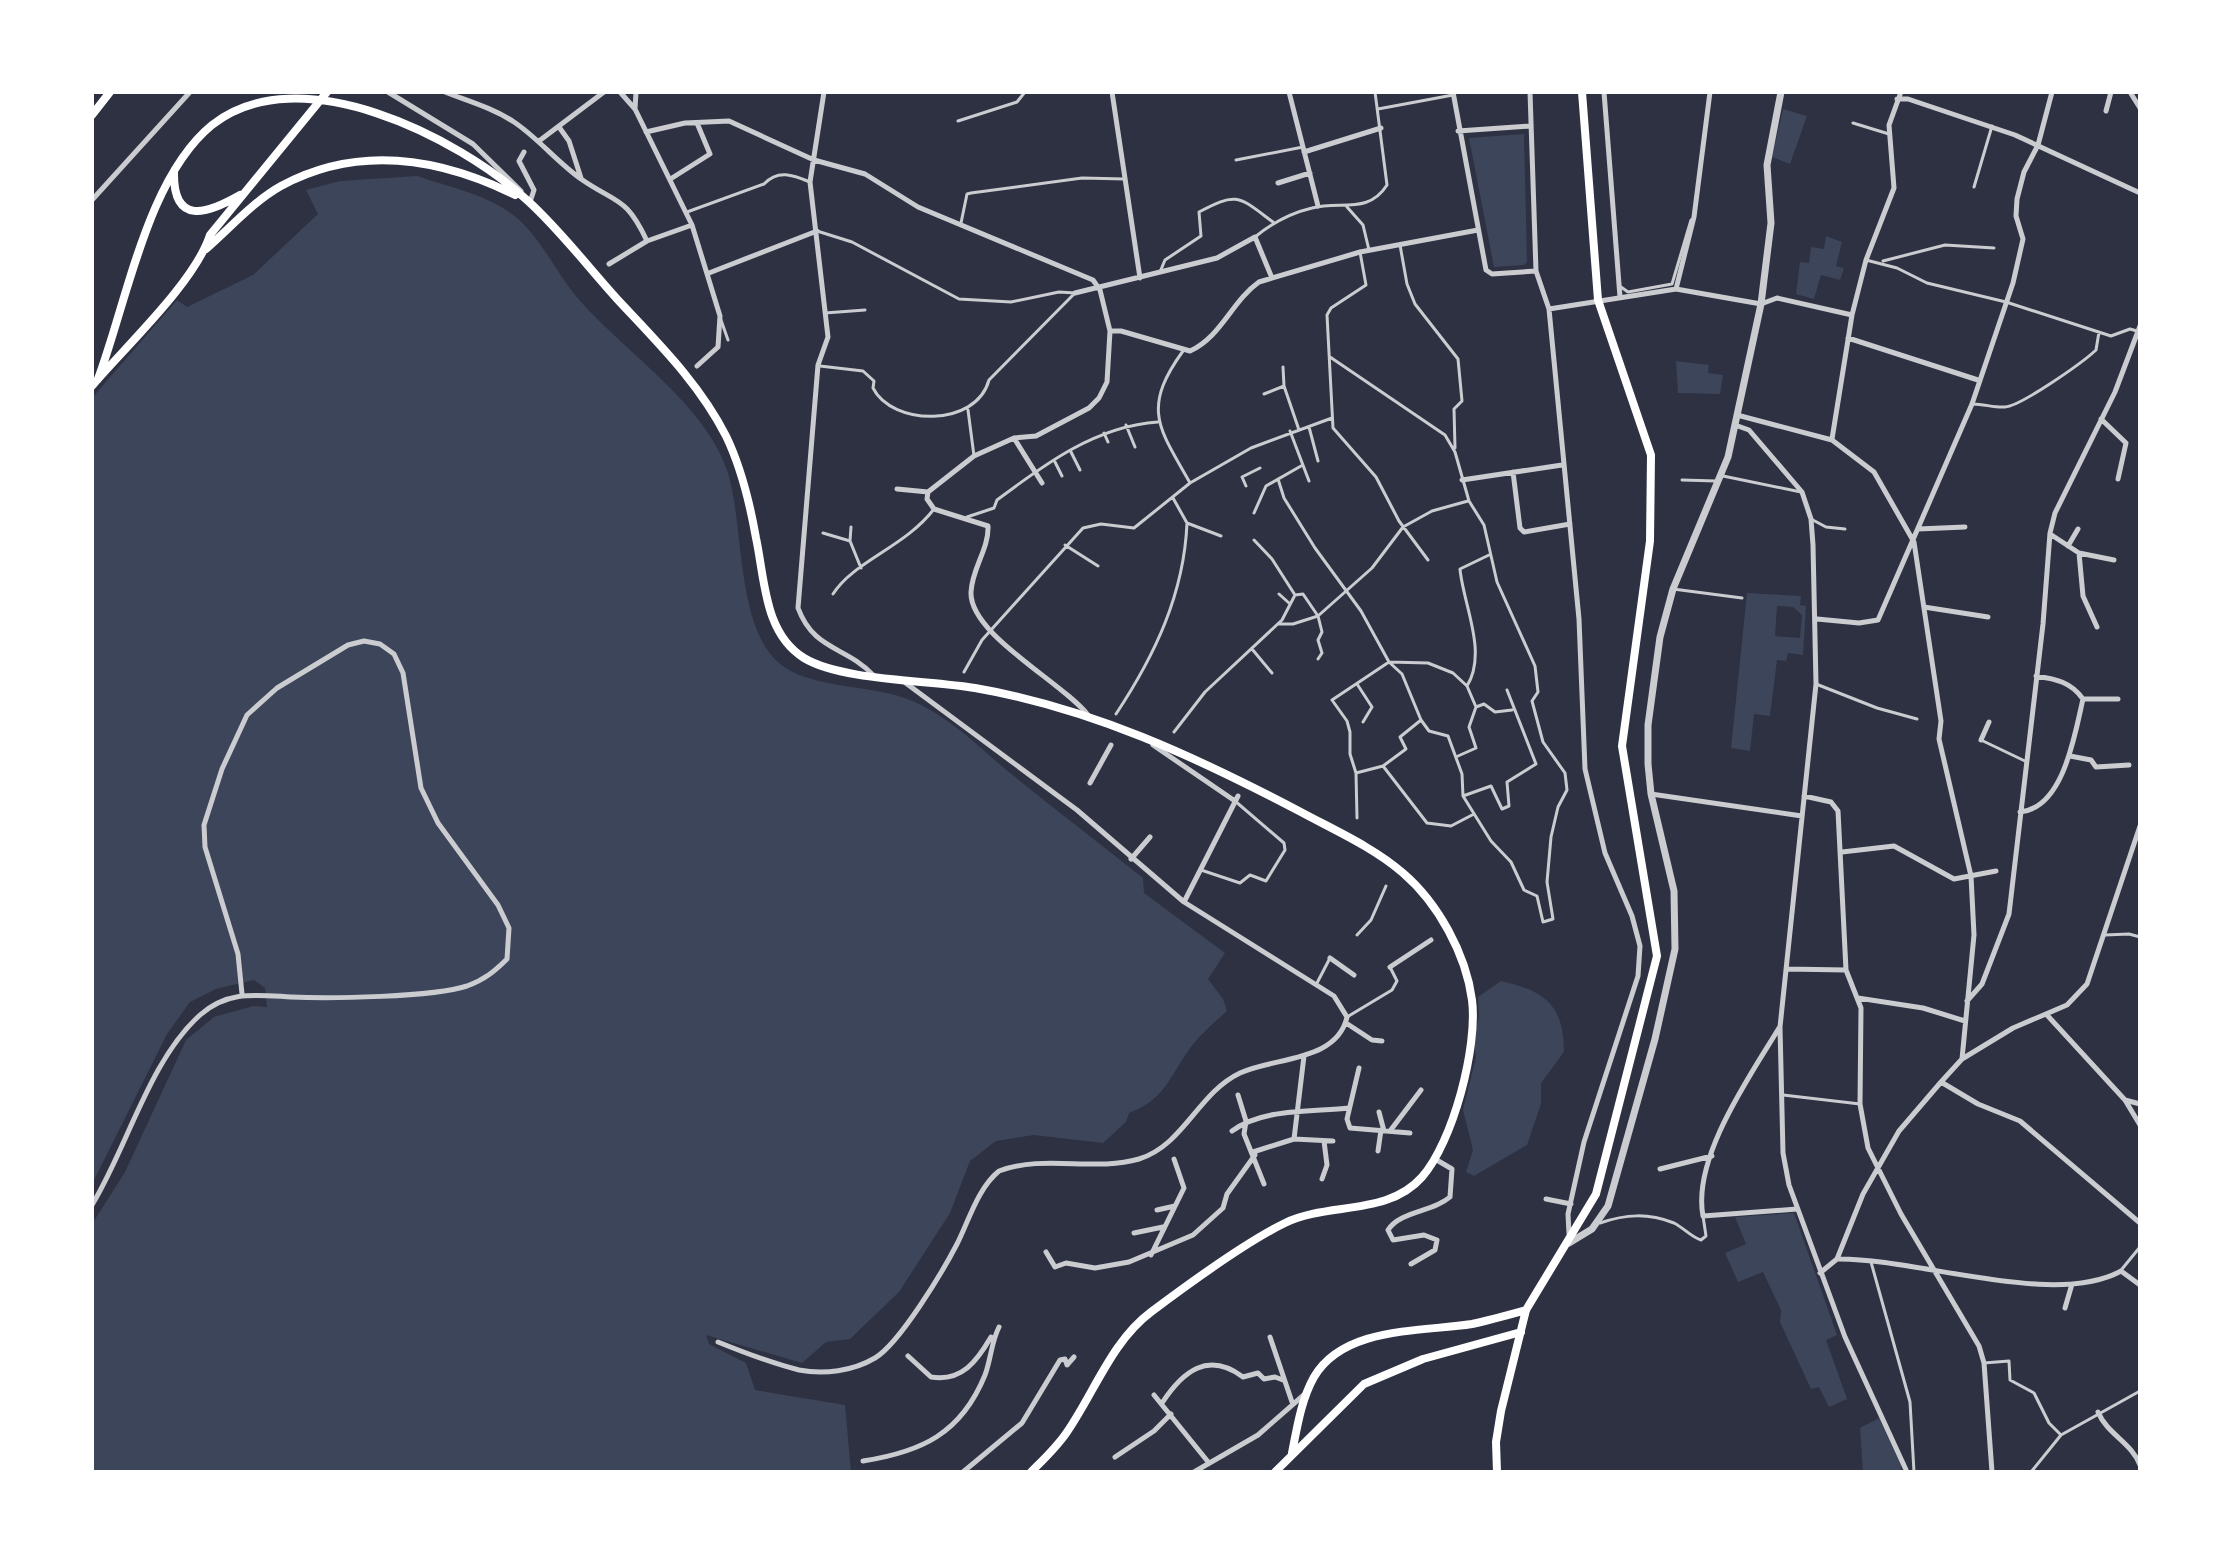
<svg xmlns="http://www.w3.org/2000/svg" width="2232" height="1564" font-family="'Open Sans',sans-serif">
	<rect width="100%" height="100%" fill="#2d3142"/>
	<!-- green -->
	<path fill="#3c4559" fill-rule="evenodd" d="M1783,109L1807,116L1790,164L1772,157Z
		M1524,134L1527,262L1524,265L1494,267L1469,138Z
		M417,176C449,187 490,195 517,218C540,238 556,271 575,295C621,350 707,404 728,473C744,526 736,626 779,663C813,692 881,682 923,706C956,723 981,749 1009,772C1053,808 1098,842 1143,878L1144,893L1225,953L1208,979L1223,999L1227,1011C1216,1021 1204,1031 1195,1042C1170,1072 1169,1098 1129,1113L1126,1122L1103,1143L1034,1135L996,1141L970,1161L950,1213L899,1292L850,1339L826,1342L802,1363L706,1335L709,1344L746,1363L755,1390L845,1405L851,1472H92V1224L125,1172L186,1040L214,1017L253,1006L267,1007L265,988L254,980L216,989L190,1002L167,1034L92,1184V398L177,300L187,307L253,275L318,214L306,190L340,181Z
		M1826,236L1842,242L1836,266L1844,268L1840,280L1821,275L1814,299L1796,294L1800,262L1809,263L1811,247L1824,249Z
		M1676,361L1709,365L1708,373L1723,375L1720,394L1678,393Z
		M1747,593L1801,596L1800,605L1806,606L1803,655L1788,653L1786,661L1777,660L1770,716L1754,714L1750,751L1731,748ZM1777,606L1793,607L1802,615L1800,638L1775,636Z
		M1501,981C1545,991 1564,1005 1564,1052L1541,1083V1104L1527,1145L1474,1176L1466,1172L1473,1150L1463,1110L1476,1057L1473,1040L1479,1017L1478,997Z
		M1794,1213L1837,1335L1826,1340L1847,1399L1829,1407L1819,1387L1811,1389L1780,1322L1781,1310L1763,1272L1738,1282L1725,1253L1746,1244L1735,1217Z
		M1879,1418L1901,1465V1472H1863L1860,1428Z"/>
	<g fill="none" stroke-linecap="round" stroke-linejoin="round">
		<!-- service -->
		<path stroke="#caccd0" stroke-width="3" d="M1378,109L1453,95
			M958,121L1017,102L1025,92
			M1853,123L1889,134
			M1236,160L1303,147
			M1974,187L1992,126
			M1347,207L1363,225L1369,250
			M687,212L764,184C778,169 793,175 810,182
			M961,223L967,194L971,193L1082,178L1125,179
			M817,231L852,242L959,299L1011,302L1059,292L1075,293
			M1255,237C1272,223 1291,213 1312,208C1340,200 1368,215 1387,185L1375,92
			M1400,245L1407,284L1415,304L1458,359L1462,401L1454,409L1455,448
			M1360,252L1366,285L1331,308L1327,315L1333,428L1376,477L1399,521L1428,560
			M1866,260L1897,268L1927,283L2006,302L2111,336L2130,329L2137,331
			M1883,261L1945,245L1994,248
			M1160,272L1165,260L1201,236L1199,212C1238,191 1239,197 1273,222
			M1621,287L1628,292L1672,284L1691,220
			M825,313L865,310
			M721,320L728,340
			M1183,351C1141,409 1159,428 1190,483
			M820,366L863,371L874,381L873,388C892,426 976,428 989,380L1075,293
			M1283,367L1284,386L1299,430
			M1264,394L1284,386
			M1973,404C1984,404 1995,408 2005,407C2021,406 2082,363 2096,350L2099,332
			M968,410L974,456
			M1126,425L1135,447
			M1309,427L1318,461
			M1290,431L1309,481
			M1104,433L1108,442
			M1071,452L1080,470
			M1055,462L1062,476
			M1723,476L1801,492
			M1278,479L1284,498L1315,548L1361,611L1389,662L1402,674L1421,720L1429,731L1448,736L1462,774L1463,796L1491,841L1511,862L1524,890L1537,896L1543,922L1553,919L1547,882L1551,837L1558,807L1567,790L1565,773L1543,742L1532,701L1538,692L1535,666L1497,582L1484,525L1469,501L1455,452L1445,435L1330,357
			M1682,480L1716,481
			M1246,486L1242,477L1260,468
			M1173,498L1187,523L1221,536
			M1254,513L1266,486L1301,466
			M967,517L994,508L997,500C1045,464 1096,426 1158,422
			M1811,519L1826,527L1845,529
			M823,533L850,541L861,568
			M1254,540L1272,559L1295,595L1303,594L1318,616L1322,632L1318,640L1322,653L1318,659
			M850,541L851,527
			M1065,545L1098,566
			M1673,589L1742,598
			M833,594C854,561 905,547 934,509
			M1279,594L1289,603
			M1278,624H1293L1318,616L1372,568L1403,527L1432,511L1468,501
			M1252,649L1272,673
			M964,672L982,640L1083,528L1101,524L1134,528L1190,483L1251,448L1332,418
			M1357,684L1372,707L1363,722
			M1816,684L1877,708L1917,719
			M1467,686C1488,652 1463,604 1460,569L1489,555
			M1476,707L1484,704L1495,712L1512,710
			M1116,714C1155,655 1184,594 1187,523
			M1174,732L1205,692L1282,620L1295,595
			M1981,740L2027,762
			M1383,766L1427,823L1451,826L1474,814
			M1356,773L1383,766L1406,749L1400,737L1421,720
			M1463,796L1491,786L1502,809L1509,806L1507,782L1536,764L1507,690
			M1357,818L1356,773L1350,754V732L1347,721L1332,700L1389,662L1428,663L1453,673L1467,686L1476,707L1469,727L1476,748L1458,756
			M1201,870L1240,883L1250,875L1266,881L1285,850L1284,843L1235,801
			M1357,935L1371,920L1386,886
			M2105,935L2129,934L2140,937
			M1317,983L1330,958
			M1347,1017L1392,990L1397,981L1390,967
			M1783,1095L1860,1104
			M1600,1223C1626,1214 1648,1213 1674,1223C1684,1228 1691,1237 1701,1240L1706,1236L1703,1216
			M1871,1262L1910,1402L1914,1472
			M2122,1269L2140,1247
			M1984,1363L2009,1361L2010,1380L2034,1393L2049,1423L2061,1435
			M2031,1472L2061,1435L2140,1391"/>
		<!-- minor -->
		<path stroke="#caccd0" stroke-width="5" d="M388,92L473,144L521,191
			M445,92C468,101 493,108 514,122C538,138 557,162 581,179C617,204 626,196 647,241
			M620,92L635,109L692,225L720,316L718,347L697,366
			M824,92L810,182L828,337L818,365L798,608C814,651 846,646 873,675
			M1112,92L1140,278
			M1289,92L1318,206
			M1453,92L1486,270L1492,274L1536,271
			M1530,92L1536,271L1549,309L1579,619L1585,769L1605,853L1632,916L1640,946L1638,976L1584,1142L1568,1214L1569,1234
			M1604,92L1620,297
			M2130,92L2140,108
			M1897,99H1908L2015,135L2140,193
			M635,109L636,92
			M2106,111L2111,92
			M559,127L569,141L581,178
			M1458,131L1531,126
			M646,132L685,123L729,121L814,160L865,174L918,207L1093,280L1100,290L1110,331L1107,382L1099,398L1089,408L1036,436L1014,438L974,456L928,492
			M539,141L604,92
			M524,152L519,161L534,190L530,202
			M1304,152L1381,128
			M672,178L710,154L697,123
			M1278,183L1310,173
			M92,200L190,92
			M609,264L647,241L692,225
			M709,273L817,231
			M1676,289L1694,217L1710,92
			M1075,293L1217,258L1255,237L1272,278
			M1549,309L1676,289L1761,304L1777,298L1852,315
			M1110,331H1121L1190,351C1221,337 1232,301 1259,282L1360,252L1478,230
			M1848,338L1978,380
			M1737,415L1832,440L1874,472L1914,542L1941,721L1939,739L1971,876L1974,935L1962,1059
			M2101,419L2126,443L2118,479
			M1735,425L1749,430L1802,492L1811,519L1813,545L1816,684L1780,1027L1783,1153L1789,1185L1845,1337L1907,1472
			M1014,438L1042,483
			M1832,439L1852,315L1866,260L1894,188L1889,125L1901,92
			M1513,472L1520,528L1524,532L1570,524
			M1462,480L1562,465
			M897,489L928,492
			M928,492L927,499L934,509L988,526C989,549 972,568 971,592C969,634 1062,682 1088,715
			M1918,529L1965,527
			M2050,534L2079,553L2114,560
			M2068,546L2078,529
			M2079,553L2083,596L2097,627
			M1924,607L1988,617
			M1817,619L1859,623L1878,620L1972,404L2013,283L2023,239L2016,216L2017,199L2024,172L2038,145L2052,92
			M2036,676C2056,679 2071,682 2083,699H2118
			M1981,740L1989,722
			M1153,745L1235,801
			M2070,756L2091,760L2096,767L2129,765
			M1090,783L1111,745
			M1651,794L1802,816
			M1804,796L1831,802L1838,811L1846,970L1861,1008L1860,1104L1868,1148L1901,1214L1979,1346L1984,1363L1992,1472
			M2020,812C2064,808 2075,733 2083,699
			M1842,852L1894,846L1954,879L1996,871
			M1131,859L1150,837
			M1184,902L1238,796
			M1330,958L1354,975
			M1390,967L1431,940
			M1786,969L1846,970
			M1858,998L1923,1008L1965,1021
			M1967,1001L1982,984L2009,914L2043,624L2050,533L2055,513L2115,392L2140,326
			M2047,1015L2125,1100L2140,1125
			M1346,1023L1372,1040L1382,1041
			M1779,1028C1750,1076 1692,1158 1703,1216L1797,1209
			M1359,1068L1347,1119L1350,1128L1410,1133
			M1941,1082L1978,1104L2020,1121L2140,1223
			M1238,1095L1246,1121L1244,1134L1264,1184
			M2125,1100L2140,1104
			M1379,1112L1384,1131
			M1232,1131C1263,1108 1312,1112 1349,1108
			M1390,1131L1421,1090
			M1294,1139L1304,1056
			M1378,1151L1381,1130
			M1253,1152L1294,1139L1333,1141
			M1660,1169L1712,1156
			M1322,1179L1327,1165L1324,1141
			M1546,1199L1571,1204
			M92,1205C128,1146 149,1061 200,1015C228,990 257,995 291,997C330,999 433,997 467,986C484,980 495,971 507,959L509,928L498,905L438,823L421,788L403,673L394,654L380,644L364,641L348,645L277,688L247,715L222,769L204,825L205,847L238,954L242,994
			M1157,1210L1175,1206
			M1134,1233L1163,1227
			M1046,1252L1055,1267L1066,1263L1095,1268L1129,1262L1193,1235L1223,1208L1227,1194L1255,1155
			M1151,1255L1184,1188L1174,1159
			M1837,1259C1918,1258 2054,1308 2121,1271L2140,1285
			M1411,1264L1435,1250L1437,1240L1424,1235L1393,1240L1388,1230C1400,1211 1433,1212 1450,1197L1452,1169L1435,1159
			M1820,1273L1837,1259L1863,1194L1899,1131L1941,1082L1962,1059L2013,1028L2067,1005L2087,984L2140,826
			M2065,1308L2072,1284
			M1270,1337L1292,1402
			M718,1342C745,1353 771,1363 799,1370C824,1375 853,1371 875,1358C900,1343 943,1271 957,1244C969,1220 978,1188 999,1171C1044,1154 1094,1172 1139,1159C1184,1145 1198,1093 1240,1073C1274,1057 1337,1062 1347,1017L1334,996L1184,902L1077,810L903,681
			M908,1356L931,1377C962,1382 977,1361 991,1337
			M1154,1395L1209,1463
			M1162,1403C1183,1371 1208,1351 1243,1377L1258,1373L1264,1379L1275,1377L1283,1380
			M2098,1412C2107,1434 2132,1443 2140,1465
			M1115,1457L1154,1431L1171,1414
			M863,1461C921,1452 961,1434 985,1375C991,1359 991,1343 999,1327
			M963,1472L1022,1423L1060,1360L1065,1359L1067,1365L1074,1357
			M1194,1472L1258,1435L1306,1393"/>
		<!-- tertiary -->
		<path stroke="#caccd0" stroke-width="7" d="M1569,1243L1592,1229L1608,1206L1655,1039L1675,949L1674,891L1651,794L1648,764V725L1660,637L1673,589L1728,457L1761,304L1771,223L1767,165L1781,92"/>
		<!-- secondary -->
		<path stroke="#fff" stroke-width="8" d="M92,115L110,92
			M174,172C173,226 207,214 240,195
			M206,249C230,228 254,201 281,186C359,144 440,158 515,195
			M98,379C127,302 147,178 212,125C299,56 458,137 528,201C560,230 588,267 618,300C658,343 699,383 726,436C741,467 750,504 756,538C765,580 764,633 804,658C842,681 929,680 975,688C1091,708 1196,757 1299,811C1334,830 1373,847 1403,873C1438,903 1466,954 1472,1000C1478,1047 1453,1142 1422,1177C1388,1216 1328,1202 1285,1223C1246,1242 1187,1285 1151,1312C1112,1341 1094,1393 1067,1432C1057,1447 1044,1459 1031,1472
			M92,386C125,347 195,282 210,235L327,92
			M1292,1453C1297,1428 1301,1400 1314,1377C1344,1326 1422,1332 1472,1324C1490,1320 1508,1315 1526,1310
			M1275,1472L1364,1384L1423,1359L1521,1332
			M1497,1472L1496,1442L1501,1411L1526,1310L1596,1194L1657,956L1622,746L1650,541L1651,455L1598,300L1582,92"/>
	</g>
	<!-- border -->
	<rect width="2232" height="1564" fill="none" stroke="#ffffff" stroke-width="188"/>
</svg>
